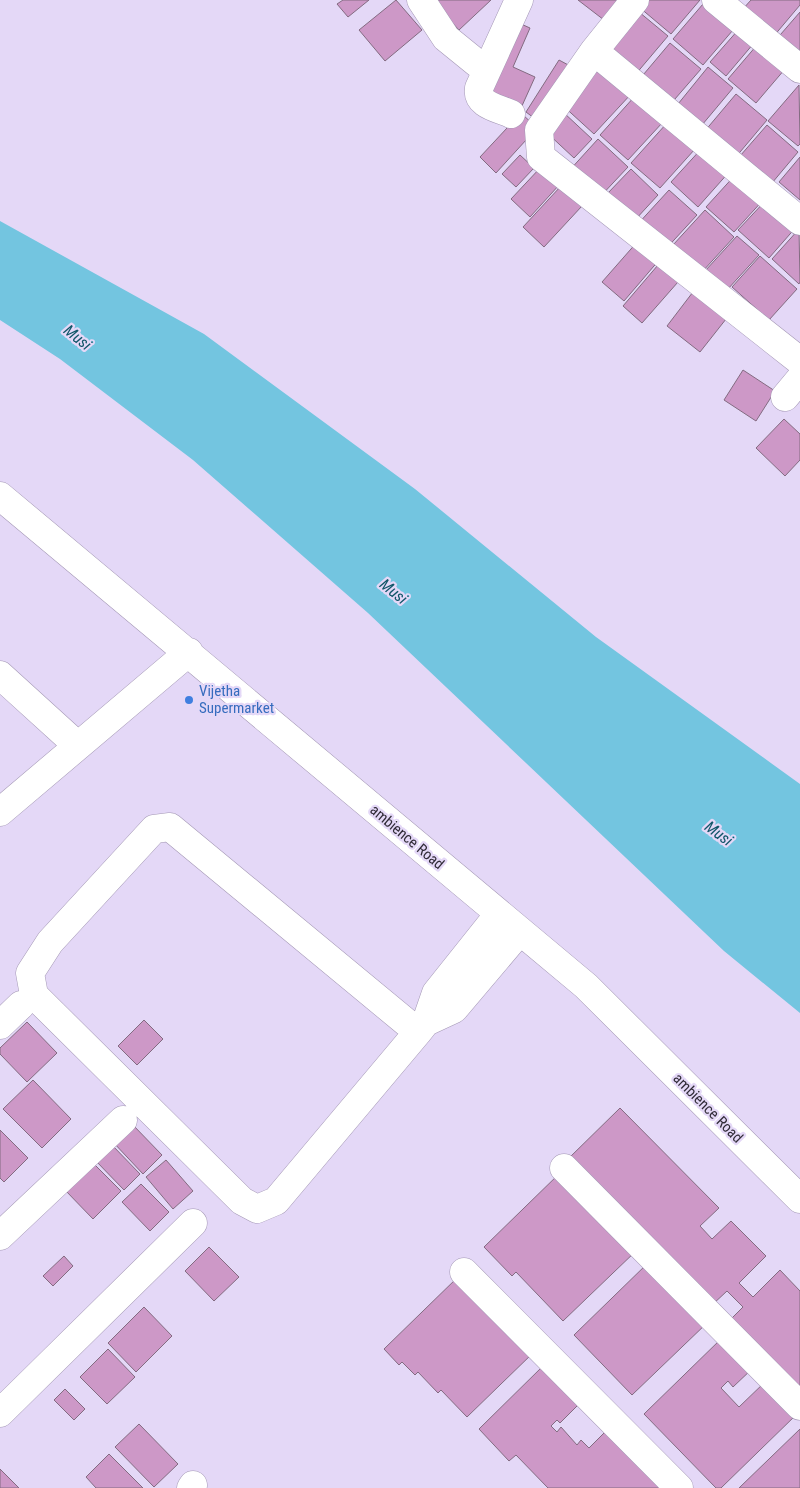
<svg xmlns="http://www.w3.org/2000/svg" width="800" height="1488" font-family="'Roboto Condensed',sans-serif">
	<rect width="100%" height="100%" fill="#e4d8f7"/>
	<!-- water -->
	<path fill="#73c5e0" d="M0,221L204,334L415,489L596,637L800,784V1013L724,951L368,613L193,460L60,359L0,320Z"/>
	<!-- building -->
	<path fill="#cd98c7" stroke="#836b81" d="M343,0H369L348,17L337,4Z
		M396,0L422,30L385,61L359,30Z
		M431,0H491L459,30Z
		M578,0H620L604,20Z
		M646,0H700L671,34L639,7Z
		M751,0H800V5L773,37L742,10Z
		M703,4L733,30L703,65L673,39Z
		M639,12L668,36L635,75L607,50Z
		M800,12V64L774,42Z
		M512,20L530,28L513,67L535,77L521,108L481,90Z
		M739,29L754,43L726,76L710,62Z
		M670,43L701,69L668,107L638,81Z
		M757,45L785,69L756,103L728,79Z
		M559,60L572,67L538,121L526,112Z
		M598,62L632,93L594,134L560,103Z
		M708,67L733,88L702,125L678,104Z
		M799,85L800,144L798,146L768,121Z
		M736,94L767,120L735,158L704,132Z
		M635,96L663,122L628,160L600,135Z
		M563,112L592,139L574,158L545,131Z
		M521,113L537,128L496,173L480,157Z
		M667,123L695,149L660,188L631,163Z
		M767,125L798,152L772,183L740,156Z
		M598,139L628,167L598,199L568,172Z
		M703,147L730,171L698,207L671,182Z
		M520,155L534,168L516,187L502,174Z
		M800,157V200L779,182Z
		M541,167L560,184L530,217L511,199Z
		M631,169L658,195L635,220L607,194Z
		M737,173L765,198L734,232L706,207Z
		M561,186L582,206L544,247L523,227Z
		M669,190L697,215L663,252L636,226Z
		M767,199L797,226L769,258L738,230Z
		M705,210L734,237L702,272L673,245Z
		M799,229L800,282L799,284L772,259Z
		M737,236L759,255L727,290L705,271Z
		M638,241L660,259L624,301L602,282Z
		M760,256L797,289L769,320L732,287Z
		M658,265L678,282L642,323L623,306Z
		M696,288L730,314L700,352L667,326Z
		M743,370L775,391L756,421L724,400Z
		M784,419L800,434V460L785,476L756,448Z
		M144,1020L163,1039L137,1065L118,1046Z
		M27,1022L57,1053L27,1082L0,1054V1048Z
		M33,1080L71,1119L42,1148L3,1109Z
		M620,1108L719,1208L700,1226L712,1239L731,1221L766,1256L739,1283L753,1297L780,1270L800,1291V1395L728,1322L743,1307L727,1291L712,1305L568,1159Z
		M131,1123L162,1155L143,1174L112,1141Z
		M0,1130L28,1158L4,1182L0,1178Z
		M111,1144L140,1174L124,1190L95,1160Z
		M166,1160L193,1191L173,1209L146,1177Z
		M93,1163L121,1191L93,1219L65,1190Z
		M562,1171L637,1250L563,1321L516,1272L512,1276L484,1247Z
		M141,1184L169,1212L150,1231L122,1202Z
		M209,1247L239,1277L214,1301L185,1271Z
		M64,1256L73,1266L53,1286L43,1276Z
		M650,1261L708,1322L632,1395L574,1335Z
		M460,1275L534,1352L467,1417L441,1390L438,1393L418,1372L415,1375L402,1362L399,1365L384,1349Z
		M144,1307L172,1336L136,1372L108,1343Z
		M723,1337L753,1368L733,1387L728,1381L721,1388L739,1407L766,1381L797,1414L721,1488H716L644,1414Z
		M108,1349L135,1377L107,1404L80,1377Z
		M544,1365L580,1403L560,1423L557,1420L551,1426L557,1432L561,1427L577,1445L581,1440L589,1448L607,1430L664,1488H548L516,1455L509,1461L479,1429Z
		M65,1389L85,1409L74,1420L54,1400Z
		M139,1424L178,1464L154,1487L115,1447Z
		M800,1429V1488H739Z
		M109,1454L143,1488H96L86,1477Z
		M0,1469L19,1488H0Z"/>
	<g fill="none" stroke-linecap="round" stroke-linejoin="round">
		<defs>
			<path id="minor" d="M421,0L446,38L478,64
				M635,0L594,51L539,130L541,157L800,361
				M716,0L800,69
				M594,51L800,221
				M511,114C498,108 476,105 479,88L519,0
				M785,397L800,379
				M0,496L586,986L800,1199
				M0,675L77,745
				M0,812L189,652
				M499,914L436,993L426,1022L454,1009L520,931
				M0,1025L21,1005
				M418,1032L170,827L154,829L50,942L30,973L34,995L242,1201L257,1209L276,1201L418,1032L426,1022
				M564,1168L800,1406
				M0,1236L123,1120
				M464,1272L679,1488
				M0,1413L193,1223
				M191,1488L193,1485"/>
		</defs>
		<!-- minor casing -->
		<use href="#minor" stroke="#a498b5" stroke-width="29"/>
		<!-- minor -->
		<use href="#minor" stroke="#fff" stroke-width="28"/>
	</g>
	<!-- markers -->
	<circle fill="#3f7fe0" stroke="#e4d8f7" stroke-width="2" cx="189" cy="700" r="5"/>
	<g text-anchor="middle" stroke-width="4.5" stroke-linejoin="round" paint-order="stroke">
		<!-- shop labels -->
		<g font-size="15" fill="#366cbe" stroke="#e4d8f7" text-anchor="start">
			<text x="199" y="696">Vijetha<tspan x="199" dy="17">Supermarket</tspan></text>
		</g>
		<!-- street labels -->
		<g font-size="15" fill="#302b37" stroke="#e4d8f7">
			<text transform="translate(407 837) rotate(40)" y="5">ambience Road</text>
			<text transform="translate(708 1108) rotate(45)" y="5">ambience Road</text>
		</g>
		<!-- water labels -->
		<g font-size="16" font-style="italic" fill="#115669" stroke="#e4d8f7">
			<text transform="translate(78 337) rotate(39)" y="6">Musi</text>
			<text transform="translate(394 591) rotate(39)" y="6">Musi</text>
			<text transform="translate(719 833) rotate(36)" y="6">Musi</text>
		</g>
	</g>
</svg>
